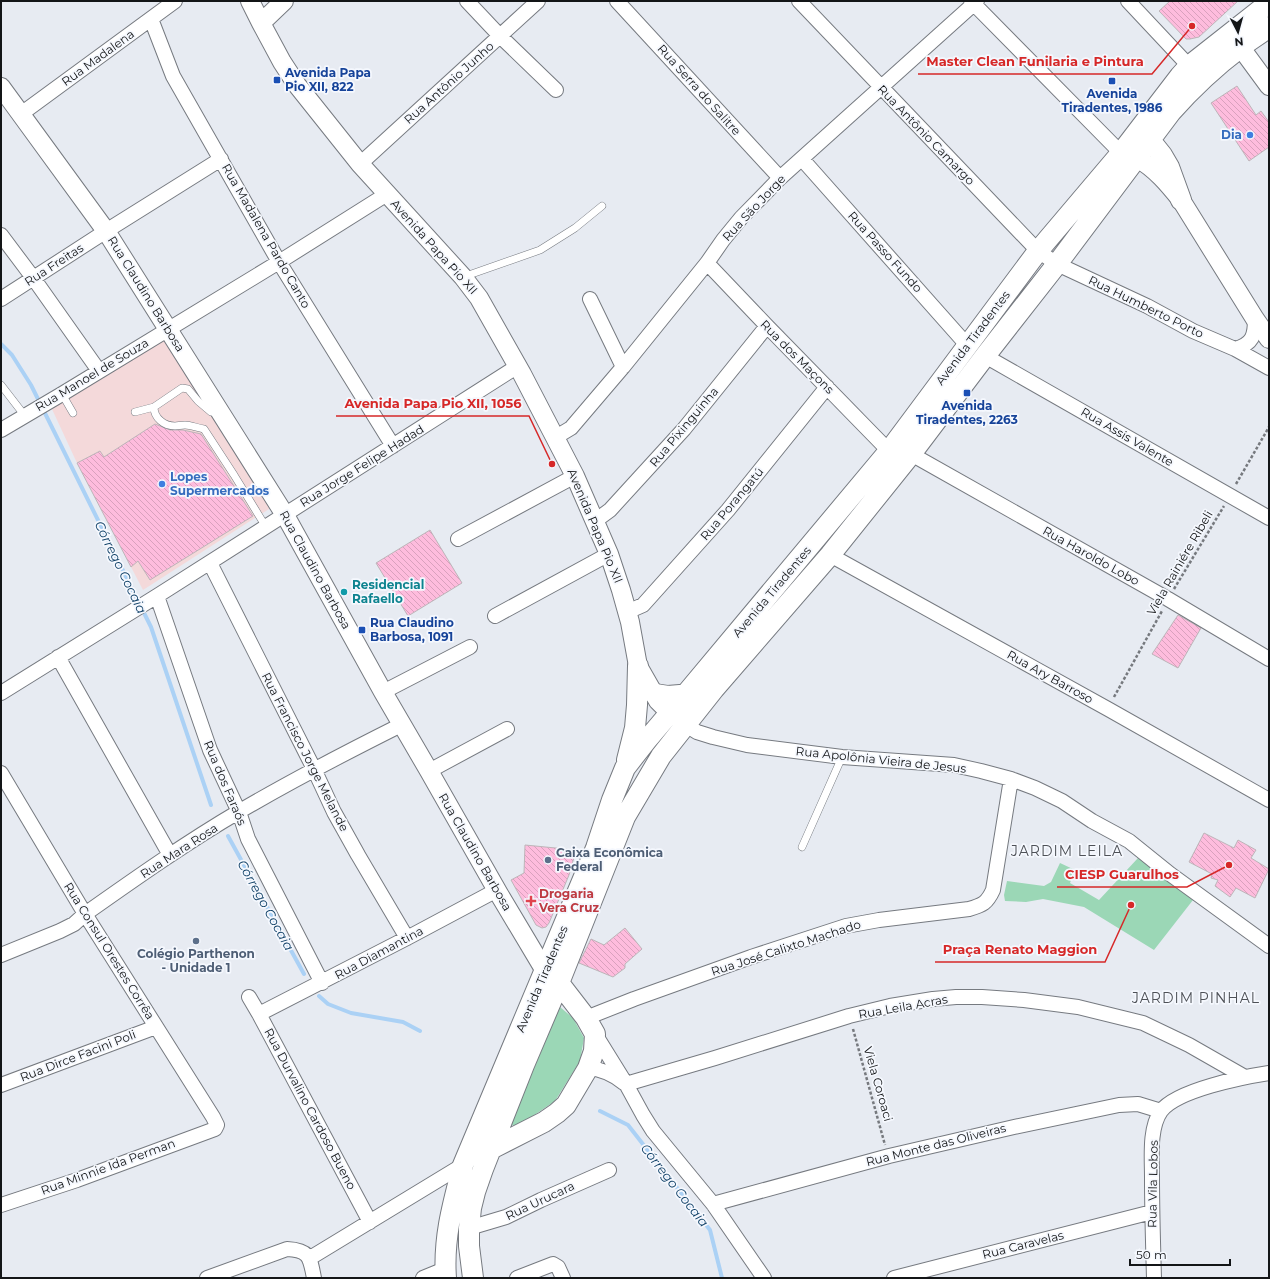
<svg xmlns="http://www.w3.org/2000/svg" width="1270" height="1279" font-family="Montserrat,sans-serif">
	<defs>
		<pattern id="building-back-hatch" width="6" height="6" patternUnits="userSpaceOnUse"><rect width="6" height="6" fill="#febcdd"/><path d="M-1 5l2 2M0 0l6 6M5-1l2 2" fill="none" stroke="#d9a1bd"/></pattern>
	</defs>
	<rect width="100%" height="100%" fill="#e7ebf2"/>
	<!-- commercial -->
	<path fill="#f4d9da" d="M161,340H166L270,503L269,509L143,590L77,463L51,407Z"/>
	<!-- green -->
	<path fill="#9bd7b6" d="M1138,858L1193,900L1154,950L1084,907L1043,899L1026,902L1005,901L1004,895L1007,881L1044,886L1051,882L1060,863L1075,870L1070,883L1099,900Z
		M560,1007L573,1018L584,1038L580,1061L555,1101L518,1126L510,1125Z"/>
	<g fill="none" stroke-linecap="round" stroke-linejoin="round">
		<!-- stream -->
		<path stroke="#abd1f5" stroke-width="4" d="M1,344L12,355L31,385L151,627L211,805
			M228,836L304,974
			M319,996L328,1004L351,1013L403,1022L420,1031
			M600,1111L628,1125L710,1230L722,1278"/>
	</g>
	<!-- building -->
	<path fill="url(#building-back-hatch)" stroke="#bdb5b9" d="M1170,1H1238L1199,37L1190,39H1186L1159,11Z
		M1237,86L1256,115L1261,111L1269,122V147L1249,161L1211,103Z
		M155,424L170,430H183L201,434L253,516L150,580L138,561L131,567L77,463L100,451L104,457Z
		M430,530L462,583L408,616L376,563Z
		M1178,615L1201,628L1178,668L1152,654Z
		M1204,833L1234,848L1238,840L1256,850L1251,858L1269,869L1255,898L1236,888L1230,897L1215,886L1218,880L1211,878L1212,874L1189,862Z
		M525,845L576,850L569,875L549,923L546,927L542,928L536,925L511,880L524,873Z
		M625,928L642,949L625,964V968L613,977L579,963L591,939L604,945Z"/>
	<g fill="none" stroke-linecap="round" stroke-linejoin="round">
		<defs>
			<path id="service" d="M463,277L540,250L575,228L602,206
				M1,385L25,416
				M62,394L73,413
				M154,407C154,418 164,426 175,426C178,426 181,425 185,425C191,425 197,428 204,429L234,475L266,527
				M135,412L154,407L182,388L188,389L198,401L211,412H215
				M802,847L842,757"/>
			<path id="minor" d="M467,1L500,36L556,90
				M617,1L780,178
				M799,1L1038,251L1057,264L1147,306L1193,331L1235,349L1269,368
				M971,1L1121,153
				M1128,1L1189,66
				M151,19L173,76L279,262L393,446
				M21,114L175,1
				M802,159L967,345
				M360,164L538,1
				M1,235L34,279L99,371
				M707,263L767,326L889,451
				M1,299L114,226L221,159
				M590,299L623,367
				M1235,349C1253,344 1255,335 1255,319
				M985,356L1269,518
				M1,430L62,394L279,262L387,194
				M556,437L571,428L623,367L707,263L723,240L741,218L780,178L977,1
				M911,454L1168,599L1269,659
				M595,521L610,510L684,429L767,326
				M458,539L575,476
				M830,555L1108,709L1269,800
				M210,563L314,769L334,812L358,855L407,938
				M157,596L210,750L239,812L248,839L322,983
				M627,612L643,605L728,510L827,387
				M495,616L609,554
				M58,657L170,855
				M383,692L470,647
				M1,693L157,596L518,366
				M686,725L697,732L713,737L747,745L842,757L954,765L981,771L1011,779L1035,788L1062,801L1092,821L1129,841L1170,874L1269,946
				M429,771L507,729
				M1,773L85,914L213,1117L217,1125L215,1129L77,1180L1,1205
				M1,955L60,931L74,924L85,914C136,878 187,842 240,811C293,780 347,752 401,725
				M249,997L259,1014L370,1222
				M259,1014L407,938L497,890
				M586,1018L634,999L751,957L846,926L879,920L969,909C983,905 987,903 993,890L1011,779
				M595,1034L626,1084L643,1115L653,1131L713,1204L764,1278
				M588,1068C602,1069 613,1074 624,1083
				M626,1084L715,1058L849,1016L890,1006L933,999L956,997H982L1024,1000L1078,1007L1143,1023L1189,1045L1245,1077
				M1,1085L156,1027
				M713,1204L889,1156L1014,1127L1119,1105L1138,1104L1161,1111
				M469,1228L506,1217L541,1200L609,1170
				M310,1258L463,1165
				M207,1278L287,1249C310,1250 310,1258 314,1278
				M423,1278L445,1269
				M517,1278L553,1264L558,1267L563,1278
				M894,1278L1152,1212
				M1154,1278C1153,1244 1152,1211 1152,1177C1152,1158 1149,1128 1161,1111C1177,1090 1243,1077 1269,1073"/>
			<path id="tertiary" d="M250,1L261,23L282,62L297,85L360,164L463,277L479,298L522,374L575,476L609,554L621,590L630,622L638,666L658,701L663,706
				M261,23L284,1
				M1233,37L1269,86
				M1,87L106,231L285,515L383,692L429,771L499,894L545,971L554,979
				M1122,154C1127,155 1133,156 1138,159C1155,168 1169,185 1181,200L1255,319L1269,339"/>
			<path id="secondary" d="M1150,140L1162,155L1169,167L1181,200
				M655,694L668,696L692,694
				M627,760L635,728L637,705L638,666
				M491,1149L544,1122L557,1113L566,1105L588,1068L594,1051L595,1034L586,1018L559,983
				M446,1278C443,1238 453,1203 463,1165L596,848L612,800L625,768L646,741L685,695L889,451L1038,251L1121,153L1180,76L1189,66L1269,3
				M473,1278L469,1246V1228L471,1208L475,1192L483,1169L524,1065L559,983L625,817L661,756L714,689L830,555L911,454L985,356L1057,264L1171,112C1192,88 1216,66 1241,47C1250,40 1260,34 1269,27"/>
		</defs>
		<!-- service casing -->
		<use href="#service" stroke="#767a80" stroke-width="8"/>
		<!-- minor casing -->
		<use href="#minor" stroke="#767a80" stroke-width="16"/>
		<!-- tertiary casing -->
		<use href="#tertiary" stroke="#767a80" stroke-width="20"/>
		<!-- secondary casing -->
		<use href="#secondary" stroke="#767a80" stroke-width="22"/>
		<!-- path -->
		<path stroke="#76797e" stroke-width="2.5" stroke-dasharray="3 2" stroke-linecap="butt" d="M1236,484L1269,427
			M1174,589L1224,506
			M1114,697L1162,611
			M853,1029L885,1145"/>
		<!-- service -->
		<use href="#service" stroke="#fff" stroke-width="7"/>
		<!-- minor -->
		<use href="#minor" stroke="#fff" stroke-width="14"/>
		<!-- tertiary -->
		<use href="#tertiary" stroke="#fff" stroke-width="18"/>
		<!-- secondary -->
		<use href="#secondary" stroke="#fff" stroke-width="20"/>
	</g>
	<!-- markers -->
	<g fill="#1a4fb4" stroke="#f5f8fe" stroke-width="1.5">
		<rect x="273" y="76" width="8" height="8" rx="2"/>
		<rect x="1108" y="77" width="8" height="8" rx="2"/>
		<rect x="963" y="389" width="8" height="8" rx="2"/>
		<rect x="358" y="626" width="8" height="8" rx="2"/>
	</g>
	<g fill="#3f7fe0" stroke="#f5f8fe" stroke-width="1.5">
		<circle cx="1250" cy="135" r="4"/>
		<circle cx="162" cy="484" r="4"/>
	</g>
	<circle fill="#0f9aa8" stroke="#f5f8fe" stroke-width="1.5" cx="344" cy="592" r="4"/>
	<g fill="#5c6f8a" stroke="#f5f8fe" stroke-width="1.5">
		<circle cx="548" cy="860" r="4"/>
		<circle cx="196" cy="941" r="4"/>
	</g>
	<path fill="#e0444e" stroke="#f5f8fe" stroke-width="1.5" d="M529 895h4v4h4v4h-4v4h-4v-4h-4v-4h4z"/>
	<g text-anchor="middle" stroke-width="3.5" stroke-linejoin="round" paint-order="stroke">
		<!-- street labels -->
		<g font-size="12" fill="#131517" stroke="#f5f8fe">
			<text transform="translate(98 58) rotate(-36)" y="4">Rua Madalena</text>
			<text transform="translate(449 83) rotate(-42)" y="4">Rua Antônio Junho</text>
			<text transform="translate(699 90) rotate(48)" y="4">Rua Serra do Salitre</text>
			<text transform="translate(926 135) rotate(46)" y="4">Rua Antônio Camargo</text>
			<text transform="translate(754 208) rotate(-47)" y="4">Rua São Jorge</text>
			<text transform="translate(266 236) rotate(60)" y="4">Rua Madalena Pardo Canto</text>
			<text transform="translate(434 247) rotate(48)" y="4">Avenida Papa Pio XII</text>
			<text transform="translate(885 252) rotate(48)" y="4">Rua Passo Fundo</text>
			<text transform="translate(54 265) rotate(-33)" y="4">Rua Freitas</text>
			<text transform="translate(146 294) rotate(58)" y="4">Rua Claudino Barbosa</text>
			<text transform="translate(1146 307) rotate(26)" y="4">Rua Humberto Porto</text>
			<text transform="translate(973 338) rotate(-53)" y="4">Avenida Tiradentes</text>
			<text transform="translate(797 357) rotate(45)" y="4">Rua dos Maçons</text>
			<text transform="translate(92 375) rotate(-31)" y="4">Rua Manoel de Souza</text>
			<text transform="translate(684 427) rotate(-50)" y="4">Rua Pixinguinha</text>
			<text transform="translate(1127 437) rotate(30)" y="4">Rua Assis Valente</text>
			<text transform="translate(362 466) rotate(-32)" y="4">Rua Jorge Felipe Hadad</text>
			<text transform="translate(732 504) rotate(-50)" y="4">Rua Porangatú</text>
			<text transform="translate(595 526) rotate(67)" y="4">Avenida Papa Pio XII</text>
			<text transform="translate(1091 556) rotate(29)" y="4">Rua Haroldo Lobo</text>
			<text transform="translate(1180 563) rotate(-60)" y="4">Viela Rainiére Ribeli</text>
			<text transform="translate(315 570) rotate(61)" y="4">Rua Claudino Barbosa</text>
			<text transform="translate(772 592) rotate(-50)" y="4">Avenida Tiradentes</text>
			<text transform="translate(1050 677) rotate(29)" y="4">Rua Ary Barroso</text>
			<text transform="translate(305 752) rotate(63)" y="4">Rua Francisco Jorge Melande</text>
			<text transform="translate(881 760) rotate(6)" y="4">Rua Apolônia Vieira de Jesus</text>
			<text transform="translate(225 783) rotate(67)" y="4">Rua dos Faraós</text>
			<text transform="translate(179 851) rotate(-33)" y="4">Rua Mara Rosa</text>
			<text transform="translate(475 852) rotate(60)" y="4">Rua Claudino Barbosa</text>
			<text transform="translate(786 948) rotate(-18)" y="4">Rua José Calixto Machado</text>
			<text transform="translate(109 951) rotate(58)" y="4">Rua Consul Orestes Corrêa</text>
			<text transform="translate(379 953) rotate(-28)" y="4">Rua Diamantina</text>
			<text transform="translate(542 979) rotate(-67)" y="4">Avenida Tiradentes</text>
			<text transform="translate(903 1007) rotate(-10)" y="4">Rua Leila Acras</text>
			<text transform="translate(78 1056) rotate(-21)" y="4">Rua Dirce Facini Poli</text>
			<text transform="translate(878 1084) rotate(74)" y="4">Viela Coroaci</text>
			<text transform="translate(310 1109) rotate(62)" y="4">Rua Durvalino Cardoso Bueno</text>
			<text transform="translate(936 1145) rotate(-14)" y="4">Rua Monte das Oliveiras</text>
			<text transform="translate(108 1167) rotate(-20)" y="4">Rua Minnie Ida Perman</text>
			<text transform="translate(1153 1184) rotate(-89)" y="4">Rua Vila Lobos</text>
			<text transform="translate(540 1201) rotate(-25)" y="4">Rua Urucara</text>
			<text transform="translate(1023 1245) rotate(-14)" y="4">Rua Caravelas</text>
		</g>
		<!-- transit labels -->
		<g font-size="12" font-weight="bold" fill="#164399" stroke="#f5f8fe" text-anchor="start">
			<text x="285" y="77">Avenida Papa<tspan x="285" dy="14">Pio XII, 822</tspan></text>
			<text x="1112" y="98" text-anchor="middle">Avenida<tspan x="1112" dy="14">Tiradentes, 1986</tspan></text>
			<text x="967" y="410" text-anchor="middle">Avenida<tspan x="967" dy="14">Tiradentes, 2263</tspan></text>
			<text x="370" y="627">Rua Claudino<tspan x="370" dy="14">Barbosa, 1091</tspan></text>
		</g>
		<!-- shop labels -->
		<g font-size="12" font-weight="bold" fill="#366cbe" stroke="#f5f8fe" text-anchor="end">
			<text x="1242" y="139">Dia</text>
			<text x="170" y="481" text-anchor="start">Lopes<tspan x="170" dy="14">Supermercados</tspan></text>
		</g>
		<!-- culture labels -->
		<g font-size="12" font-weight="bold" fill="#0d838f" stroke="#f5f8fe" text-anchor="start">
			<text x="352" y="589">Residencial<tspan x="352" dy="14">Rafaello</tspan></text>
		</g>
		<!-- service labels -->
		<g font-size="12" font-weight="bold" fill="#4e5e75" stroke="#f5f8fe" text-anchor="start">
			<text x="556" y="857">Caixa Econômica<tspan x="556" dy="14">Federal</tspan></text>
			<text x="196" y="958" text-anchor="middle">Colégio Parthenon<tspan x="196" dy="14">- Unidade 1</tspan></text>
		</g>
		<!-- health labels -->
		<g font-size="12" font-weight="bold" fill="#be3a42" stroke="#f5f8fe" text-anchor="start">
			<text x="539" y="898">Drogaria<tspan x="539" dy="14">Vera Cruz</tspan></text>
		</g>
		<!-- water labels -->
		<g font-size="13" font-style="italic" fill="#114167" stroke="#f5f8fe">
			<text transform="translate(121 567) rotate(64)" y="5">Córrego Cocaia</text>
			<text transform="translate(266 905) rotate(61)" y="5">Córrego Cocaia</text>
			<text transform="translate(675 1185) rotate(52)" y="5">Córrego Cocaia</text>
		</g>
		<!-- quarter labels -->
		<g font-size="14" letter-spacing="1" fill="#4e5157" stroke="#f5f8fe">
			<text x="1067" y="856">JARDIM LEILA</text>
			<text x="1196" y="1003">JARDIM PINHAL</text>
		</g>
	</g>
	<!-- callouts -->
	<path fill="none" stroke="#d62828" stroke-width="1.5" d="M1192 26L1152 74H918M552 464L529 416H336M1229 865L1187 887H1057M1131 905L1105 962H935"/>
	<g fill="#d62828" stroke="#f5f8fe" stroke-width="1.5">
		<circle cx="1192" cy="26" r="4"/>
		<circle cx="552" cy="464" r="4"/>
		<circle cx="1229" cy="865" r="4"/>
		<circle cx="1131" cy="905" r="4"/>
	</g>
	<g font-size="13" text-anchor="middle" font-weight="bold" fill="#d62828" stroke="#f5f8fe" stroke-width="3.5" stroke-linejoin="round" paint-order="stroke">
		<text x="1035" y="66">Master Clean Funilaria e Pintura</text>
		<text x="433" y="408">Avenida Papa Pio XII, 1056</text>
		<text x="1122" y="879">CIESP Guarulhos</text>
		<text x="1020" y="954">Praça Renato Maggion</text>
	</g>
	<!-- border -->
	<rect width="1270" height="1279" fill="none" stroke="#131517" stroke-width="4"/>
	<!-- north arrow -->
	<g transform="translate(1238 32) rotate(174)" stroke="#f5f8fe" stroke-width="3" paint-order="stroke">
	<path d="M0-3L7 15L0 10L-7 15Z" fill="#131517"/>
	<text y="-6" font-size="11" font-weight="bold" text-anchor="middle" fill="#131517">N</text>
	</g>
	<!-- scale -->
	<path d="M1130 1259v6h100v-6" fill="none" stroke="#131517" stroke-width="2"/>
	<text x="1136" y="1259" font-size="12" fill="#131517" stroke="#f5f8fe" stroke-width="3" paint-order="stroke">50 m</text>
</svg>
